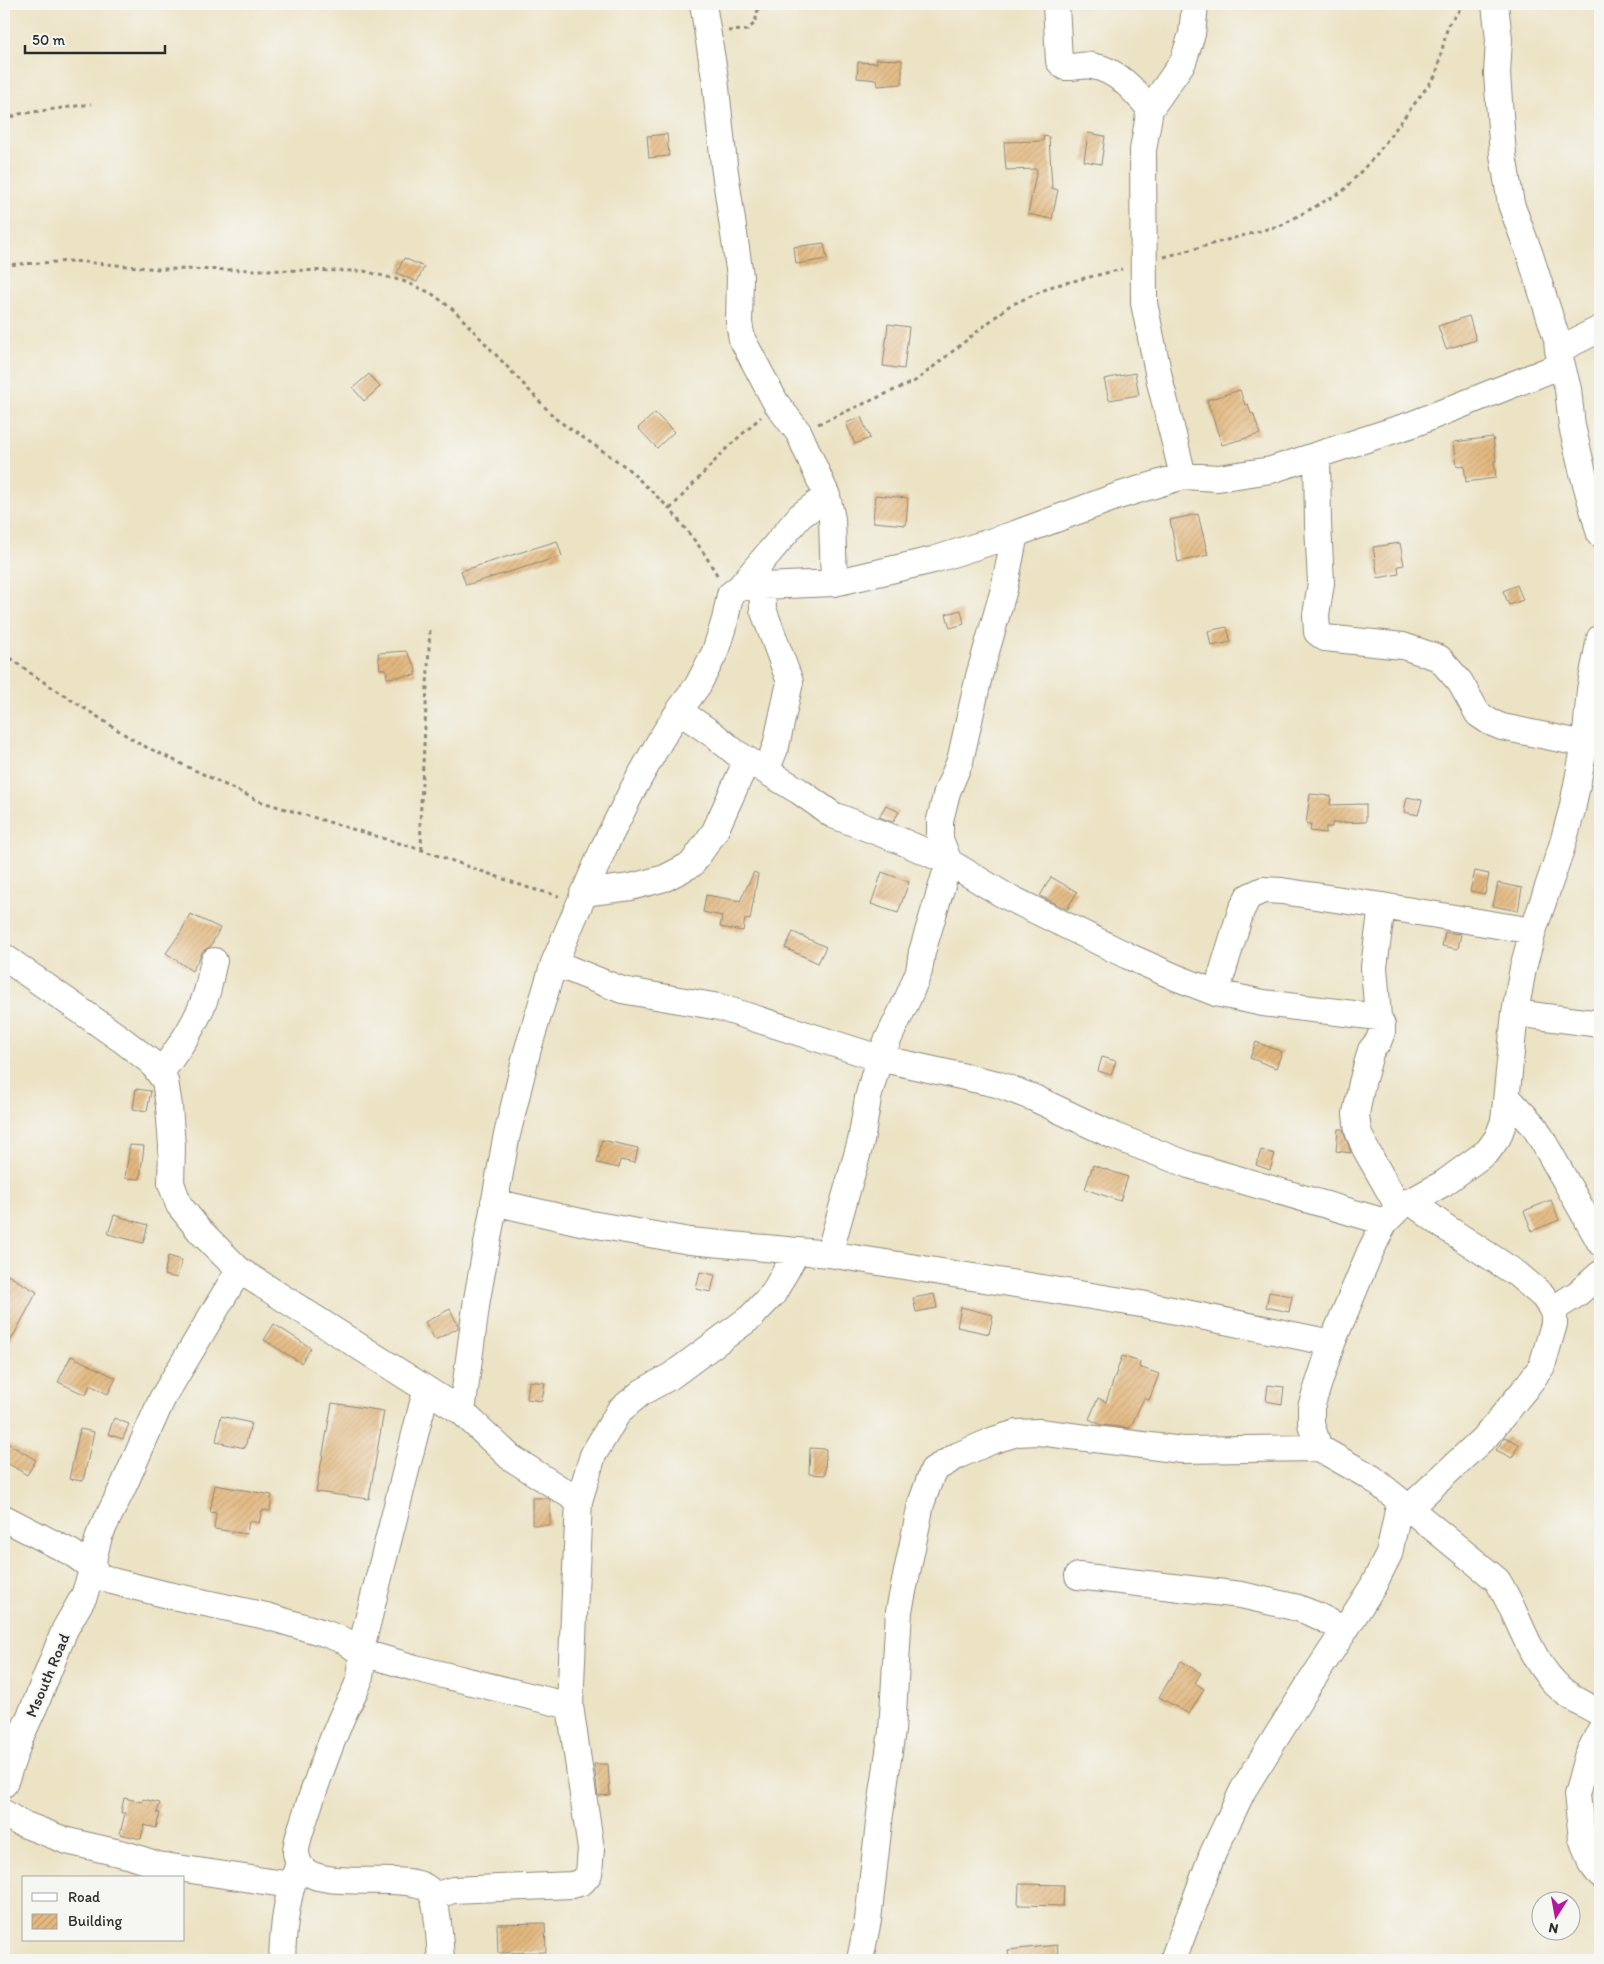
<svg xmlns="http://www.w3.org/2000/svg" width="1604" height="1964" font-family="Itim,sans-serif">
	<defs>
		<pattern id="building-hatch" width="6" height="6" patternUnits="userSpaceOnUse" patternTransform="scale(1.25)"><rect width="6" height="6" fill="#e3b87f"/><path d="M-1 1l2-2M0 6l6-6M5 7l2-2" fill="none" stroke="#c39e6e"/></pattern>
	</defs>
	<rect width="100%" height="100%" fill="#f6f6f2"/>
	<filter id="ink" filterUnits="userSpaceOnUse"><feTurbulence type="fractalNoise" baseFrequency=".02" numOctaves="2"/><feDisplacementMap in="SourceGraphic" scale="10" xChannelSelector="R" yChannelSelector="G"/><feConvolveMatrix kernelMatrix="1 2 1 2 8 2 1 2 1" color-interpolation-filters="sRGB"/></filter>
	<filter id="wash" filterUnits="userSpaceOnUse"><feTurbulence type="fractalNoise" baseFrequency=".0096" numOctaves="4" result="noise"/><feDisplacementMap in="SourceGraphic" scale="20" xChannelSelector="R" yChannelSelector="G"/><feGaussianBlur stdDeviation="1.12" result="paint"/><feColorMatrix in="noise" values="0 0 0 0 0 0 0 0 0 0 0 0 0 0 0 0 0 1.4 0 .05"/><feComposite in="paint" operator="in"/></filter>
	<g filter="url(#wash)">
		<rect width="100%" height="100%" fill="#ece3c5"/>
		<g id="blocks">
			<!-- building -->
			<path fill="url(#building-hatch)" d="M876,59L902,60V84L878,86L877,80L857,78L858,62L877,63Z
				M1088,133L1105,136L1101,164L1084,161Z
				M667,134L669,156L649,158L647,136Z
				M1044,136L1049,137L1052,188L1058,190L1052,219L1028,214L1037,169L1006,170L1004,142L1043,141Z
				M824,243L827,259L796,264L794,247Z
				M404,258L424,267L417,282L397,273Z
				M1469,316L1476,340L1446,349L1438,326Z
				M888,324L909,327L904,369L883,366Z
				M1135,373L1139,395L1109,400L1104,379Z
				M369,374L380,387L364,401L353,388Z
				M1240,390L1245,405L1248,404L1251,414L1253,413L1260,434L1222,445L1207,400Z
				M655,413L674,432L657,448L638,428Z
				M861,417L870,438L855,444L846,423Z
				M1493,437L1496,461H1494L1496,478L1466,482L1464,465L1457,466L1454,442Z
				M875,495L908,498L906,525L873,522Z
				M1198,514L1208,555L1178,562L1170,520Z
				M557,541L562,556L466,585L461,571Z
				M1400,543L1404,565L1398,566L1399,574L1378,578L1373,547Z
				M1517,585L1523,600L1509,605L1503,591Z
				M961,610L964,624L950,628L946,614Z
				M1227,627L1231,642L1211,646L1208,631Z
				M406,651L415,666L416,675L387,678L386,669H380L378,653Z
				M1310,794L1331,796L1330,805L1366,804V822L1332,823V827H1326V833L1310,831L1311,824H1306Z
				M1407,797L1422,800L1418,815L1404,812Z
				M886,805L899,812L893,822L879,817Z
				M1475,871L1489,874L1485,894L1470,891Z
				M754,872L758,874L750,920L745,919L743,931L720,927L722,916L703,912L706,895L740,901Z
				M882,872L909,882L898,913L871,904Z
				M1051,877L1077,892L1067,909L1040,896Z
				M1498,883L1522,888L1518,911L1493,906Z
				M190,914L220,928L211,946L203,951L192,971L166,953L181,932Z
				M793,932L826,947L818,963L785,948Z
				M1445,932L1461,934L1458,949L1442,946Z
				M1256,1042L1282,1052L1276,1068L1250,1058Z
				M1102,1057L1116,1061L1111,1075L1098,1071Z
				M136,1089L151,1091L147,1111L133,1109Z
				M1338,1129H1343L1351,1153L1336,1151Z
				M602,1140L638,1148L635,1163L620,1160L619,1168L597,1163Z
				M130,1145L144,1146L140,1179L125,1178Z
				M1261,1150L1275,1154L1270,1170L1256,1165Z
				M1093,1165L1128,1177L1120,1201L1085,1189Z
				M1551,1200L1559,1220L1532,1231L1524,1211Z
				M114,1215L148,1225L143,1243L108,1234Z
				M168,1256L182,1260L177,1278L164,1275Z
				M700,1272L715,1275L711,1292L696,1289Z
				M4,1273L37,1292L4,1353Z
				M1269,1292L1292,1296L1289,1312L1266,1307Z
				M934,1294L937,1308L916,1312L913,1298Z
				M961,1307L993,1315L989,1334L957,1327Z
				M450,1309L458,1325V1328L435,1340L425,1322Z
				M274,1324L311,1348L301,1363L264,1340Z
				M71,1356L116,1378L108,1394L90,1385L86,1395L58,1382Z
				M1122,1356L1140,1362L1139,1367L1159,1374L1149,1400L1144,1398L1130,1428L1101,1425L1089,1419L1098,1398L1106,1402Z
				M529,1381L545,1383L542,1401L527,1399Z
				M1268,1385L1284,1387L1282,1404L1266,1401Z
				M332,1403L384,1411L369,1499L316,1492Z
				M221,1416L251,1423L245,1448L216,1442Z
				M114,1418L129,1424L123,1439L108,1434Z
				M80,1429L94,1432L83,1481L69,1479Z
				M1505,1437L1519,1444L1512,1458L1496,1450Z
				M4,1441L36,1460L27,1475L4,1461Z
				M810,1448L826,1449L825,1475L809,1474Z
				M215,1485L272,1495L270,1511L262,1510L259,1523L249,1521L247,1534L214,1529L216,1513L210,1512Z
				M532,1498H547L550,1500V1525H532Z
				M1181,1661L1201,1673L1195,1683L1204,1689L1189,1714L1159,1697Z
				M594,1764H608L610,1795L598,1796Z
				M124,1798L142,1802L143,1799L160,1803L157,1813H160L156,1828L144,1825L141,1839L120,1834L125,1813H121Z
				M1019,1884L1064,1885L1063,1906L1018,1905Z
				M545,1923L546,1952L498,1953L497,1924Z
				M1057,1945L1059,1960H1009L1008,1950Z"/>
		</g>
	</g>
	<g filter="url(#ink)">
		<use href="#blocks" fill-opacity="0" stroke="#8c8778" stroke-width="1"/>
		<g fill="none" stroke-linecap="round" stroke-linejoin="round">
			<defs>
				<path id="minor" d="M703,4L715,78L724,165L740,276L739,323L742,339L776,403L799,433L827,496L832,519L834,583
					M1056,4L1059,61L1065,67C1073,68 1083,64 1092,66C1117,70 1134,90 1150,109
					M1495,4L1499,39L1497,74L1503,155L1511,204L1530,255L1557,339L1558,350L1568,389L1572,426L1583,473L1600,534
					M1558,350L1600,329
					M1317,455L1318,524L1321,583L1316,615L1317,632L1325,638L1403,646L1439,658L1460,682L1478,714L1490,722L1502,727L1585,744
					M1183,476L1160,382L1144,303L1143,150L1150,109L1183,62L1192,34L1195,4
					M1015,534L1004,589L979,676L960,761L947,792L940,820V839L949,862L1002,894L1128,956L1175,977L1216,993L1263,1003L1378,1017
					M762,585L763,609L790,682L776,746L766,771
					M740,587L800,516L827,496
					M1600,638L1590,690L1585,744L1572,810L1562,846L1533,931L1523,968L1515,1013L1504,1121L1498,1137L1488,1151L1444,1183L1399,1208L1385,1222L1370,1252L1332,1343L1311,1407V1424L1319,1448L1372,1478L1497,1580C1520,1616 1528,1660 1561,1689C1572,1699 1588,1706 1600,1713
					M679,711L714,735L736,753L799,791L833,815L901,841L949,862L922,952L919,971L908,998L879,1058L868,1098L861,1141L829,1254
					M583,893L631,887L665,878L692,864L715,831L747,760
					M1382,906L1374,967L1378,1017L1382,1025V1032L1378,1042L1371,1050L1362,1083L1356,1114L1358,1131L1365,1148L1399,1208
					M4,957L121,1039L151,1062L160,1074L165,1081L169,1106L172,1146L171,1183L179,1205L199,1230L239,1270L462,1412L510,1457L579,1501
					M554,963L622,990L719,1007L879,1058L997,1084L1034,1098L1114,1136L1189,1165L1385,1222
					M1216,993L1241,911L1248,897L1263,890L1282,891L1382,906L1533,931
					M1515,1013L1600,1024
					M160,1074C178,1049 198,1022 207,992C210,982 211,971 214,961
					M1508,1098L1535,1127L1600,1242
					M494,1202L585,1223L690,1241L829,1254L1147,1305L1332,1343
					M239,1270L162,1399L124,1485L99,1536L94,1556L93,1568L99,1576L112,1581L168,1595L266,1616L324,1633L345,1641L360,1652C366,1681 351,1695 341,1719C327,1752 315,1786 304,1820C301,1829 296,1842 296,1853C296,1855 298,1861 299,1864C315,1895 409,1869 429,1890C438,1899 440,1946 441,1960
					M1552,1310L1577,1294L1600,1274
					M426,1391L360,1652L415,1668L570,1706
					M462,1412L477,1299L506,1139L527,1052L554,963L605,845L633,789L661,739L679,711L698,685L715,652L725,620L730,595L740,587L834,583L933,560L1015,534L1118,496L1183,476L1218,478L1271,470L1413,424L1562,365
					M1409,1508L1487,1435L1525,1389L1542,1366L1554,1324V1312L1543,1296L1517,1274L1445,1227L1410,1201
					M4,1518L72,1553L93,1568L84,1596L65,1629L35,1705L21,1736L4,1784
					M1078,1576L1241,1595L1298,1608L1316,1615L1345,1630
					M1600,1731L1587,1757L1577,1795L1582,1838L1591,1863L1600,1875
					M4,1813L18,1822L67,1841L128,1855L158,1865L291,1885
					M434,1896L453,1890L572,1885L582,1882L589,1874L591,1849L570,1706L579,1501L593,1455L619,1411L642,1392L671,1376L751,1317L773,1294L797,1251
					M282,1960C283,1929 286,1898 297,1869
					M860,1960L868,1920L880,1814L892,1731L899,1611L921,1504L933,1470L959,1455L994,1440L1017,1433L1039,1432L1182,1450L1319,1448
					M1173,1960L1213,1853L1243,1790L1310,1683L1345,1630L1373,1586L1389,1554L1400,1501"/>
			</defs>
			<!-- minor casing -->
			<use href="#minor" stroke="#8c8778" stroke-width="28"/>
			<!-- path -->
			<path stroke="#8c8778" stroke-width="3" stroke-dasharray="4 4" stroke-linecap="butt" d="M728,31L747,30L755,23L759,4
				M4,120L19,114L91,104
				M1164,257L1282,225L1343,191L1376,155L1436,75L1448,25L1464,4
				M4,265L73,261L159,269L364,271L403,281L431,293L455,311L556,419L626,467L670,509L702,550L719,578
				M818,424L917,380L1009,306L1053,286L1122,269
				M670,509L727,448L761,417
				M4,653L33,675L138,743L259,801L422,850L529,888L559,896
				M422,850L420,823L430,628"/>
			<!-- minor -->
			<use href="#minor" stroke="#fff" stroke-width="26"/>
		</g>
	</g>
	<g text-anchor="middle" stroke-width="4" stroke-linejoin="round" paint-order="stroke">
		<!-- street labels -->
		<g font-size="16" fill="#2b2b2b" stroke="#f6f6f2">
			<text transform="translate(47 1675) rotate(-67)" y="6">Msouth Road</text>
		</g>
	</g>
	<!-- margin -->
	<rect width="1604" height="1964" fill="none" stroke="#f6f6f2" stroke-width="20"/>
	<!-- legend -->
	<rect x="22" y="1876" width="162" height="65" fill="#f6f6f2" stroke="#a5a5a2"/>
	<rect x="32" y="1893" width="25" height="8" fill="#ffffff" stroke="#a5a5a2"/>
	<text x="68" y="1902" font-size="15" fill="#2b2b2b">Road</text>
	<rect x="32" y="1914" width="25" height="15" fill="url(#building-hatch)" stroke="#a5a5a2"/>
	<text x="68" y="1926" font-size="15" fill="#2b2b2b">Building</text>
	<!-- north arrow -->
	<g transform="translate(1556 1916) rotate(191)"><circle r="24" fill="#f6f6f2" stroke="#a5a5a2"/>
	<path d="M0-4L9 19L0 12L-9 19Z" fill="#b5179e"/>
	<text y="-8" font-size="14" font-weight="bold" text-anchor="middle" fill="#2b2b2b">N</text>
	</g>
	<!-- scale -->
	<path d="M25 45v8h140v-8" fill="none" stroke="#2b2b2b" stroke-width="2.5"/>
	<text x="32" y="45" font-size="15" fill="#2b2b2b" stroke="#f6f6f2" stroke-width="4" paint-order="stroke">50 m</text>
</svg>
